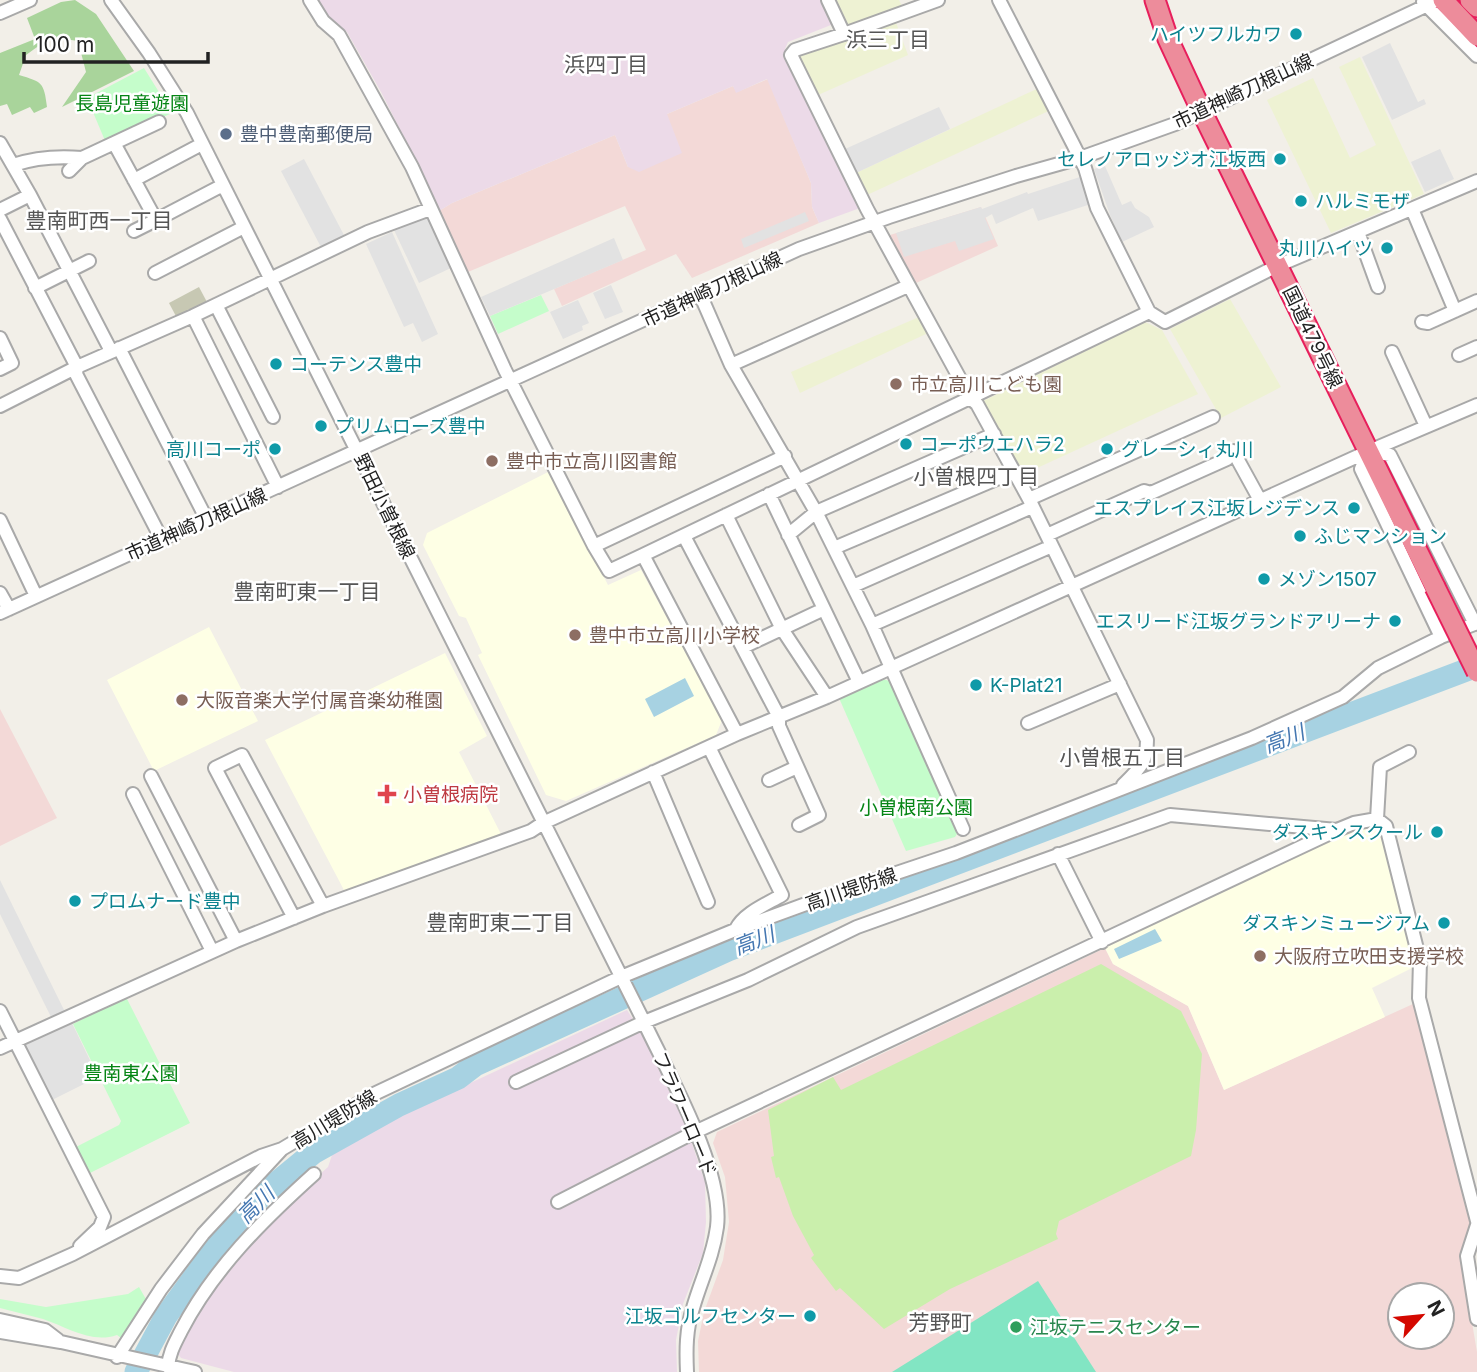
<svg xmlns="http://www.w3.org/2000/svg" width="1477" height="1372" font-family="Inter,'Noto Sans JP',sans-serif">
	<rect width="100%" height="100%" fill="#f2efe8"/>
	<!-- commercial -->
	<path fill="#f3d9d7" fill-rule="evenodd" d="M768,79L811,183L812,207L819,223L692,278L676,254L562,306L554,289L646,250L625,206L468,272L439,211L452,203L615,135L628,167L667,114L733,86L737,92Z
		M981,207L998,246L916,283L890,235Z
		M0,709L57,818L0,846Z
		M1105,948L1113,964L1188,1006L1224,1090L1413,1004L1470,1224L1461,1258L1477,1352V1372H699L698,1341L704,1312L723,1260L729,1222L725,1177L713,1143L717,1132ZM1400,1295H1442V1337H1400Z"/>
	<!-- industrial -->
	<path fill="#ecdae8" d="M318,0H824L833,18L831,25L788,42L785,49L796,82L860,208L819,223L812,207L811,183L767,79L736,93L733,86L667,114L682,153L639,172L628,167L615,135L452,203L439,211L436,201L381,92L347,32L326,14Z
		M627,1010L642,1033L687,1129L705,1182L706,1222L703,1253L683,1304L676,1340L677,1372H234L181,1358L176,1351L198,1308L235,1258L278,1212L328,1167L332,1155L404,1114Z"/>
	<!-- education -->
	<path fill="#feffe5" d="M550,471L608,585L641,570L722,720L716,735L566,801L546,795L478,655L482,653L466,618L459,616L423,545L427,533Z
		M209,627L258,721L154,771L107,680Z
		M445,653L487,736L459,752L502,836L345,892L265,740Z
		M1369,825L1382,836L1414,967L1372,988L1385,1017L1224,1090L1188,1006L1113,964L1105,948L1358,828Z"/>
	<!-- construction -->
	<path fill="#c7c8b3" d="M199,287L208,304L178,320L169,303Z"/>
	<!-- farmland -->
	<path fill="#eef2d3" d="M833,0H899L903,8L848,30Z
		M895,20L908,55L818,95L798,54Z
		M1360,57L1424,194L1331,233L1267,100L1313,78L1350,158L1376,145L1339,67Z
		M1041,87L1053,109L867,195L856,173Z
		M1230,299L1281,387L1221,418L1170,329Z
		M919,317L928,333L800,393L791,372Z
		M1145,322L1162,330L1198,394L1024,474L983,401Z"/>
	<!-- grass -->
	<path fill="#caefac" d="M1101,964L1181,1011L1202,1054L1196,1130L1191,1156L1059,1221L1056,1234L1058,1239L950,1289L884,1329L840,1288L836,1291L811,1258L814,1255L793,1216L779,1177L776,1178L771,1157L774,1156L768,1110L833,1077L841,1090Z"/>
	<!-- forest -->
	<path fill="#a9d49b" d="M75,0L96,14L134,71L62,107L86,72L78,41L51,37L26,55L19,75C42,82 44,82 47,107L34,113L30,107L12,115L7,104L0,106V53L35,39L27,18L61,2Z"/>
	<!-- park -->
	<path fill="#c5fdcb" d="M144,68L172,113L106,143L87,98Z
		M541,295L549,311L498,334L490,316Z
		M882,679L890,681L957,834L955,837L906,851L839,698Z
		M126,997L190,1123L88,1174L74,1148L119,1125L121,1121L73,1024Z
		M139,1287L147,1301L121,1338L117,1335C91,1344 67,1327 43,1319C29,1315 14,1312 0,1308V1299L46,1307L128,1294Z"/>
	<!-- pitch -->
	<path fill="#82e5c3" d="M1038,1281L1096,1372H892Z"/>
	<!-- parking -->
	<path fill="#e2e2e2" d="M1390,43L1418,102L1424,99L1426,104L1392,120L1362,57Z
		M939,107L950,129L856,173L845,149Z
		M1440,149L1454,179L1425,192L1411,162Z
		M304,159L345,237L322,249L281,171Z
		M1105,166L1122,205L1131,201L1135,208L1149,217L1154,227L1122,242L1110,215L1094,169Z
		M1083,176L1091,204L1038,221L1033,208L996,224L992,214L985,218L994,239L959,251L955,241L904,257L896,233L981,207L982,209L1027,192L1028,194Z
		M805,212L809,221L744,248L741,239Z
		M428,216L453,267L419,283L394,230Z
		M392,232L438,334L422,342L413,323L404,327L366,244Z
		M614,238L623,260L490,316L481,297Z
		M611,285L623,312L605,319L593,293Z
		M578,300L589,323L582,326L583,330L563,339L550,312Z
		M0,880L65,1012L52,1019L0,914Z
		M72,1023L98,1077L50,1101L24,1049L25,1045Z"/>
	<!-- water -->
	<path fill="#a7d2e2" d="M685,678L694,696L654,717L645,699Z
		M1155,929L1162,941L1119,959L1114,949Z"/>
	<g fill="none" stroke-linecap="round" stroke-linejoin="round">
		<!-- river -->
		<path stroke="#a7d2e2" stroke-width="23" d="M136,1372L166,1316L220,1242L263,1194L313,1153L399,1105L458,1078L475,1065L728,950L1477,666"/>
		<defs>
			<path id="minor" d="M111,0L149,53L187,113L644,1022C669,1075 724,1170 717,1227C713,1257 701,1280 693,1308C686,1329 686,1350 687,1372
				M310,0L323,21L339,35L412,167L505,370L594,546L609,571L643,555L737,734
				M828,0L844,34L795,50L791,55L867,209L971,399L977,404L1029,499L1147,740C1147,763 1139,769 1123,785
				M999,0L1073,144L1085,168L1097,208L1149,312
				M1423,2L1477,56
				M0,13L30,0
				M844,34L938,0
				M0,143L30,195L111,351
				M114,143L156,220L223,185
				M82,158L159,122
				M13,165C34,158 59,156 82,158L69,171
				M134,180L202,144
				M1412,209L1455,311
				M0,210L30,195
				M0,219L77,367L76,374L162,540
				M134,231L156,220
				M1358,232L1378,287
				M155,273L244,227
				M35,288L89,261
				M700,294L731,365L816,512L872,625L963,829
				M216,305L273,417
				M193,316L278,487
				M1422,322L1428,323L1477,301
				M0,338L12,363L0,369
				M119,348L207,520
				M1392,352L1426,426
				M1459,355L1477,347
				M731,365L908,286
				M0,406L77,367L193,316L368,232L430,209
				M1233,451L1261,502
				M769,494L859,682
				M1029,499L1213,417
				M726,515L782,629L827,697
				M0,520L36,596
				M788,535L816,512L994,434
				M1047,535L1144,491L1151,493L1227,459
				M684,536L779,717V726L819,815L799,825
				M594,546L785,456
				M834,548L1013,472
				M643,555L1149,312L1165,322L1277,266L1477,181
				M853,586L1032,507
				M0,593L9,609
				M0,613L799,249L889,217L1016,176L1080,158L1175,124L1438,0
				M872,625L1052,546
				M1441,637L1361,469L1369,451L1390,455L1475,624
				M743,647L824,609
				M1028,723L1120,684
				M709,747L782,895C767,904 744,913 736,929
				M653,772L708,902
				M151,776L236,941
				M769,780L797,767
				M133,794L212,951
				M1377,819L1380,767L1409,752
				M1058,854L1102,942
				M294,918L215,768L242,755L323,906
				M0,1011L104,1217L100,1227L80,1246
				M0,1048L236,941L323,906L531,831L543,823L737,734L827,697L1369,451L1477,405
				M516,1082L644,1022L748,980L857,927L1170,815L1337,830
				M558,1202L695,1132L1337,830L1354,823L1377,819L1386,826L1420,961L1419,998L1477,1221
				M1477,1225L1467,1256L1477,1319
				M0,1276L19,1278L73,1254L261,1156L282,1149
				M0,1320L45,1330L58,1340
				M0,1332L61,1342L195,1372
				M117,1357L161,1289L203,1234L282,1149L374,1094L621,977L735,930L825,897L956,853L1252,738L1343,697L1378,668L1441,637L1477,623
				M168,1367C169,1353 175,1343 181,1331C213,1269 263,1220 314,1174"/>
			<path id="highway" d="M1155,0L1168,39L1201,110L1435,587
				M1443,0L1477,36
				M1470,0L1477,7"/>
		</defs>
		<!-- minor casing -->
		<use href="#minor" stroke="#a9a9a9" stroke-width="16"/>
		<!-- highway casing -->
		<use href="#highway" stroke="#e71f5c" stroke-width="23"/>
		<!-- minor -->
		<use href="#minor" stroke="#fff" stroke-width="12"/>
		<!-- highway -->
		<use href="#highway" stroke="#ed8c9b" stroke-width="19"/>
		<defs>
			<path id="highway-bridge" d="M1435,587L1477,672"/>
		</defs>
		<!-- highway-bridge casing -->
		<use href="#highway-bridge" stroke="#e71f5c" stroke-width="23" stroke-linecap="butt"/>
		<!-- highway-bridge -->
		<use href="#highway-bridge" stroke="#ed8c9b" stroke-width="19"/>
	</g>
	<!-- markers -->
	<g fill="#0f9aa8" stroke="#fff" stroke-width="2.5">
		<circle cx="1296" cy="34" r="7"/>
		<circle cx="1280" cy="159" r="7"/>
		<circle cx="1301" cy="201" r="7"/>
		<circle cx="1387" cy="248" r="7"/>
		<circle cx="276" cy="364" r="7"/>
		<circle cx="321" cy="426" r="7"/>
		<circle cx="906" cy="444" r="7"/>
		<circle cx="275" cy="449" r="7"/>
		<circle cx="1107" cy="449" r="7"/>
		<circle cx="1354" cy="508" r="7"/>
		<circle cx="1300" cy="536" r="7"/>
		<circle cx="1264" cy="579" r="7"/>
		<circle cx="1395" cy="621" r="7"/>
		<circle cx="976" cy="685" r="7"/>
		<circle cx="1437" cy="832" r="7"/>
		<circle cx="75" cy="901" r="7"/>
		<circle cx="1444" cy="923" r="7"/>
		<circle cx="810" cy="1316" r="7"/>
	</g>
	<circle fill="#5c6f8a" stroke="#fff" stroke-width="2.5" cx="226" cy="134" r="7"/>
	<g fill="#8d6e63" stroke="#fff" stroke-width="2.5">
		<circle cx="896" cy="384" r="7"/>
		<circle cx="492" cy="461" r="7"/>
		<circle cx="575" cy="635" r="7"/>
		<circle cx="182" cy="700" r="7"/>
		<circle cx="1260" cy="956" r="7"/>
	</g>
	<path fill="#e0444e" stroke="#fff" stroke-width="2.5" d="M383.5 783.5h7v7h7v7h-7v7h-7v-7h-7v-7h7z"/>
	<circle fill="#2e9e5b" stroke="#fff" stroke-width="2.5" cx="1016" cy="1327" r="7"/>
	<g text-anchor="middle" stroke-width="5" stroke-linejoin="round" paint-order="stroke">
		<!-- culture labels -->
		<g font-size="19" fill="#0d838f" stroke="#fff" text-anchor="end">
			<text x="1282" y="41">ハイツフルカワ</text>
			<text x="1266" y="166">セレノアロッジオ江坂西</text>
			<text x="1315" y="208" text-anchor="start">ハルミモザ</text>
			<text x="1373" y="255">丸川ハイツ</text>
			<text x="290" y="371" text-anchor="start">コーテンス豊中</text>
			<text x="335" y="433" text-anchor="start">プリムローズ豊中</text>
			<text x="920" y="451" text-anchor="start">コーポウエハラ2</text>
			<text x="261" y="456">高川コーポ</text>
			<text x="1121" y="456" text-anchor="start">グレーシィ丸川</text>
			<text x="1340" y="515">エスプレイス江坂レジデンス</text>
			<text x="1314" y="543" text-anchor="start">ふじマンション</text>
			<text x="1278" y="586" text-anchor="start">メゾン1507</text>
			<text x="1381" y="628">エスリード江坂グランドアリーナ</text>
			<text x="990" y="692" text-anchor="start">K-Plat21</text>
			<text x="1423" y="839">ダスキンスクール</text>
			<text x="89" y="908" text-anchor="start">プロムナード豊中</text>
			<text x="1430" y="930">ダスキンミュージアム</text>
			<text x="796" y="1323">江坂ゴルフセンター</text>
		</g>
		<!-- street labels -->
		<g font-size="19" fill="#222" stroke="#fff">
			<text transform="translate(1243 91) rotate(-25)" y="7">市道神崎刀根山線</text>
			<text transform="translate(712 289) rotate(-25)" y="7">市道神崎刀根山線</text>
			<text transform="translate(1313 337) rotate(64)" y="7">国道479号線</text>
			<text transform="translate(385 506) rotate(64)" y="7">野田小曽根線</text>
			<text transform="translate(196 524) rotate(-24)" y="7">市道神崎刀根山線</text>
			<text transform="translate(851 889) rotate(-19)" y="7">高川堤防線</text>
			<text transform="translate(685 1114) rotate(67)" y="7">フラワーロード</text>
			<text transform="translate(334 1119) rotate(-31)" y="7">高川堤防線</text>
		</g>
		<!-- park labels -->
		<g font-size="19" fill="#068515" stroke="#fff">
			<text x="132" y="110">長島児童遊園</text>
			<text x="916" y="814">小曽根南公園</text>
			<text x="131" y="1080">豊南東公園</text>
		</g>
		<!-- service labels -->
		<g font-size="19" fill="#4e5e75" stroke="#fff" text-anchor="start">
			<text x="240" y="141">豊中豊南郵便局</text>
		</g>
		<!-- education labels -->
		<g font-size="19" fill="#785e54" stroke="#fff" text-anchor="start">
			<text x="910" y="391">市立高川こども園</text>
			<text x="506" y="468">豊中市立高川図書館</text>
			<text x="589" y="642">豊中市立高川小学校</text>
			<text x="196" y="707">大阪音楽大学付属音楽幼稚園</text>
			<text x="1274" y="963">大阪府立吹田支援学校</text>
		</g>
		<!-- health labels -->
		<g font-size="19" fill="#be3a42" stroke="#fff" text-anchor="start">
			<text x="403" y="801">小曽根病院</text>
		</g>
		<!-- leisure labels -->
		<g font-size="19" fill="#27864d" stroke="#fff" text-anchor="start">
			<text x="1030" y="1334">江坂テニスセンター</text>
		</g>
		<!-- neighbourhood labels -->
		<g font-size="21" fill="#555" stroke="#fff">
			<text x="888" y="47">浜三丁目</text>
			<text x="606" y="72">浜四丁目</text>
			<text x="99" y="228">豊南町西一丁目</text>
			<text x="976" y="484">小曽根四丁目</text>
			<text x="307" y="599">豊南町東一丁目</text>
			<text x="1122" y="765">小曽根五丁目</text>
			<text x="500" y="930">豊南町東二丁目</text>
			<text x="940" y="1330">芳野町</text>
		</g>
		<!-- water labels -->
		<g font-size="21" font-style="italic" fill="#4477b1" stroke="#fff">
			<text transform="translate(1284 739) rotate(-21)" y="7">高川</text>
			<text transform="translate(754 941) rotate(-21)" y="7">高川</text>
			<text transform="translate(256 1205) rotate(-45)" y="7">高川</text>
		</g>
	</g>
	<!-- north arrow -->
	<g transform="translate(1421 1316) rotate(63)"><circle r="33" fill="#ffffff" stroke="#a7a7a7" stroke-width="2"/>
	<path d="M0-5L12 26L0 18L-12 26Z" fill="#d40800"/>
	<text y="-10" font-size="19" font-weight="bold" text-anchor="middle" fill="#222222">N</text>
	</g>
	<!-- scale -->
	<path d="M24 52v10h184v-10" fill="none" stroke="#222222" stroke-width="3.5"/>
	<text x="35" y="52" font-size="21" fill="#222222" stroke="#ffffff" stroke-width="5" paint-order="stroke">100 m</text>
</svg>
